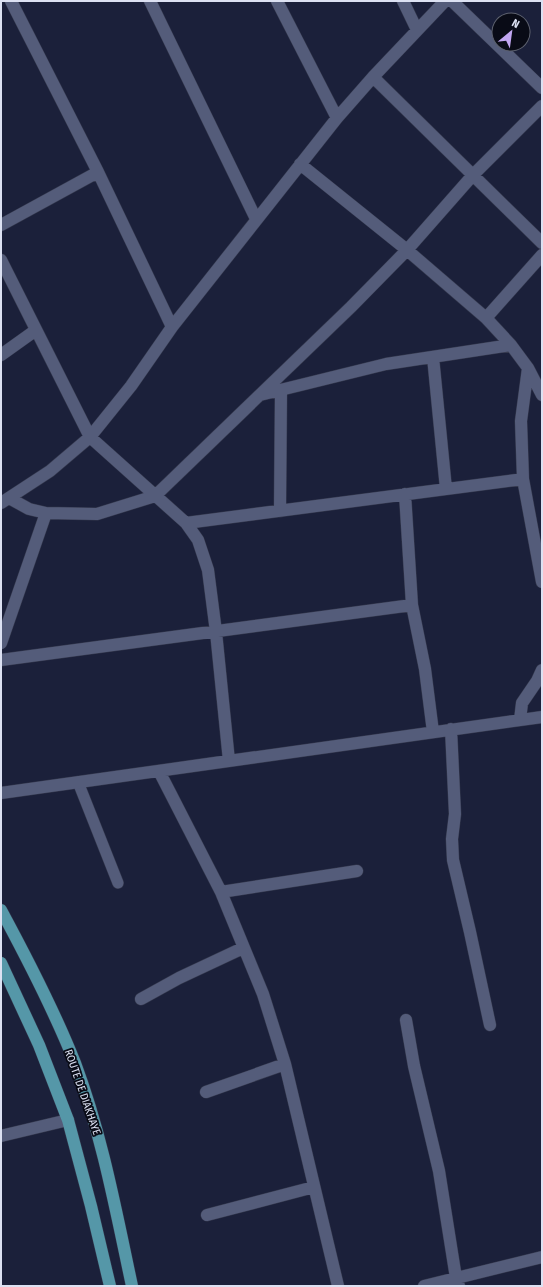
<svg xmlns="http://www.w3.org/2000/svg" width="543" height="1287" font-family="'Fira Sans Condensed',sans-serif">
	<rect width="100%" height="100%" fill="#1b203a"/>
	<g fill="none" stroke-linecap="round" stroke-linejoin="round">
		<defs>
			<path id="lane" d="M78,782L118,883"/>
			<path id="street" d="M11,1L98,172L172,327
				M150,1L256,219
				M277,1L337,118
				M403,1L417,30
				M452,1L542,88
				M373,77L542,243
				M300,164L407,250L486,318L511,345L528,368L542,395
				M1,225L98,172
				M1,260L90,437L186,523L198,540L208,570L216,632L229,761
				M486,318L542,255
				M1,355L36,330
				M433,357L446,489
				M528,368L521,421L523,479L542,582
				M260,395L386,364L511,345
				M405,494L412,605L425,669L433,732
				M9,498L29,509L46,513L97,514L155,496L351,307L407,250L473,175L542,106
				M1,503L50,471L90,437L131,386L172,327L337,118L373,77L445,1
				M280,511L281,390
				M186,523L523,479
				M1,643L46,513
				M1,660L412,605
				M520,720L522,703L537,681L542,670
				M451,729L455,814L452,839L453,860L470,932L490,1025
				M159,771L221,892L263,994L285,1064L338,1286
				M1,793L542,717
				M221,892L357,871
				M141,999L179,978L243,948
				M406,1020L414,1066L439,1171L456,1278L459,1286
				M206,1092L285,1064
				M1,1136L68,1120
				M207,1215L314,1187
				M424,1286L542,1257"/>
			<path id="primary" d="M1,910C28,960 54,1010 75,1063C102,1135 116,1211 132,1286
				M1,963L39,1045L68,1120L91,1206L110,1286"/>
		</defs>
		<!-- lane casing -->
		<use href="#lane" stroke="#35394e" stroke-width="12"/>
		<!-- street casing -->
		<use href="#street" stroke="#35394e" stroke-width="13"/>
		<!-- primary casing -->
		<use href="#primary" stroke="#35394e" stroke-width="13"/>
		<!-- lane -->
		<use href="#lane" stroke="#545c7a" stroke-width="11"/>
		<!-- street -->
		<use href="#street" stroke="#545c7a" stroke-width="12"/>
		<!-- primary -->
		<use href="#primary" stroke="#5597a8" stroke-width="12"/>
	</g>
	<g text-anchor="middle" stroke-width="3.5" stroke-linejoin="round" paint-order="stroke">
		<!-- street labels -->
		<g font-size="11" fill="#dce1f2" stroke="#090b16">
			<text transform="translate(83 1092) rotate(71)" y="4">ROUTE DE DIAKHAYE</text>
		</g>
	</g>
	<!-- border -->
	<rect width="543" height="1287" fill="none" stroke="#dce1f2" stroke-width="4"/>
	<!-- north arrow -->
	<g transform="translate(511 32) rotate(29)"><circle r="19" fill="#090b16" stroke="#5d616e"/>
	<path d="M0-3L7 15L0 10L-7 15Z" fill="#c2a7f2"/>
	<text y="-6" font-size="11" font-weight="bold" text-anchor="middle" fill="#dce1f2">N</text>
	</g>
</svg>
